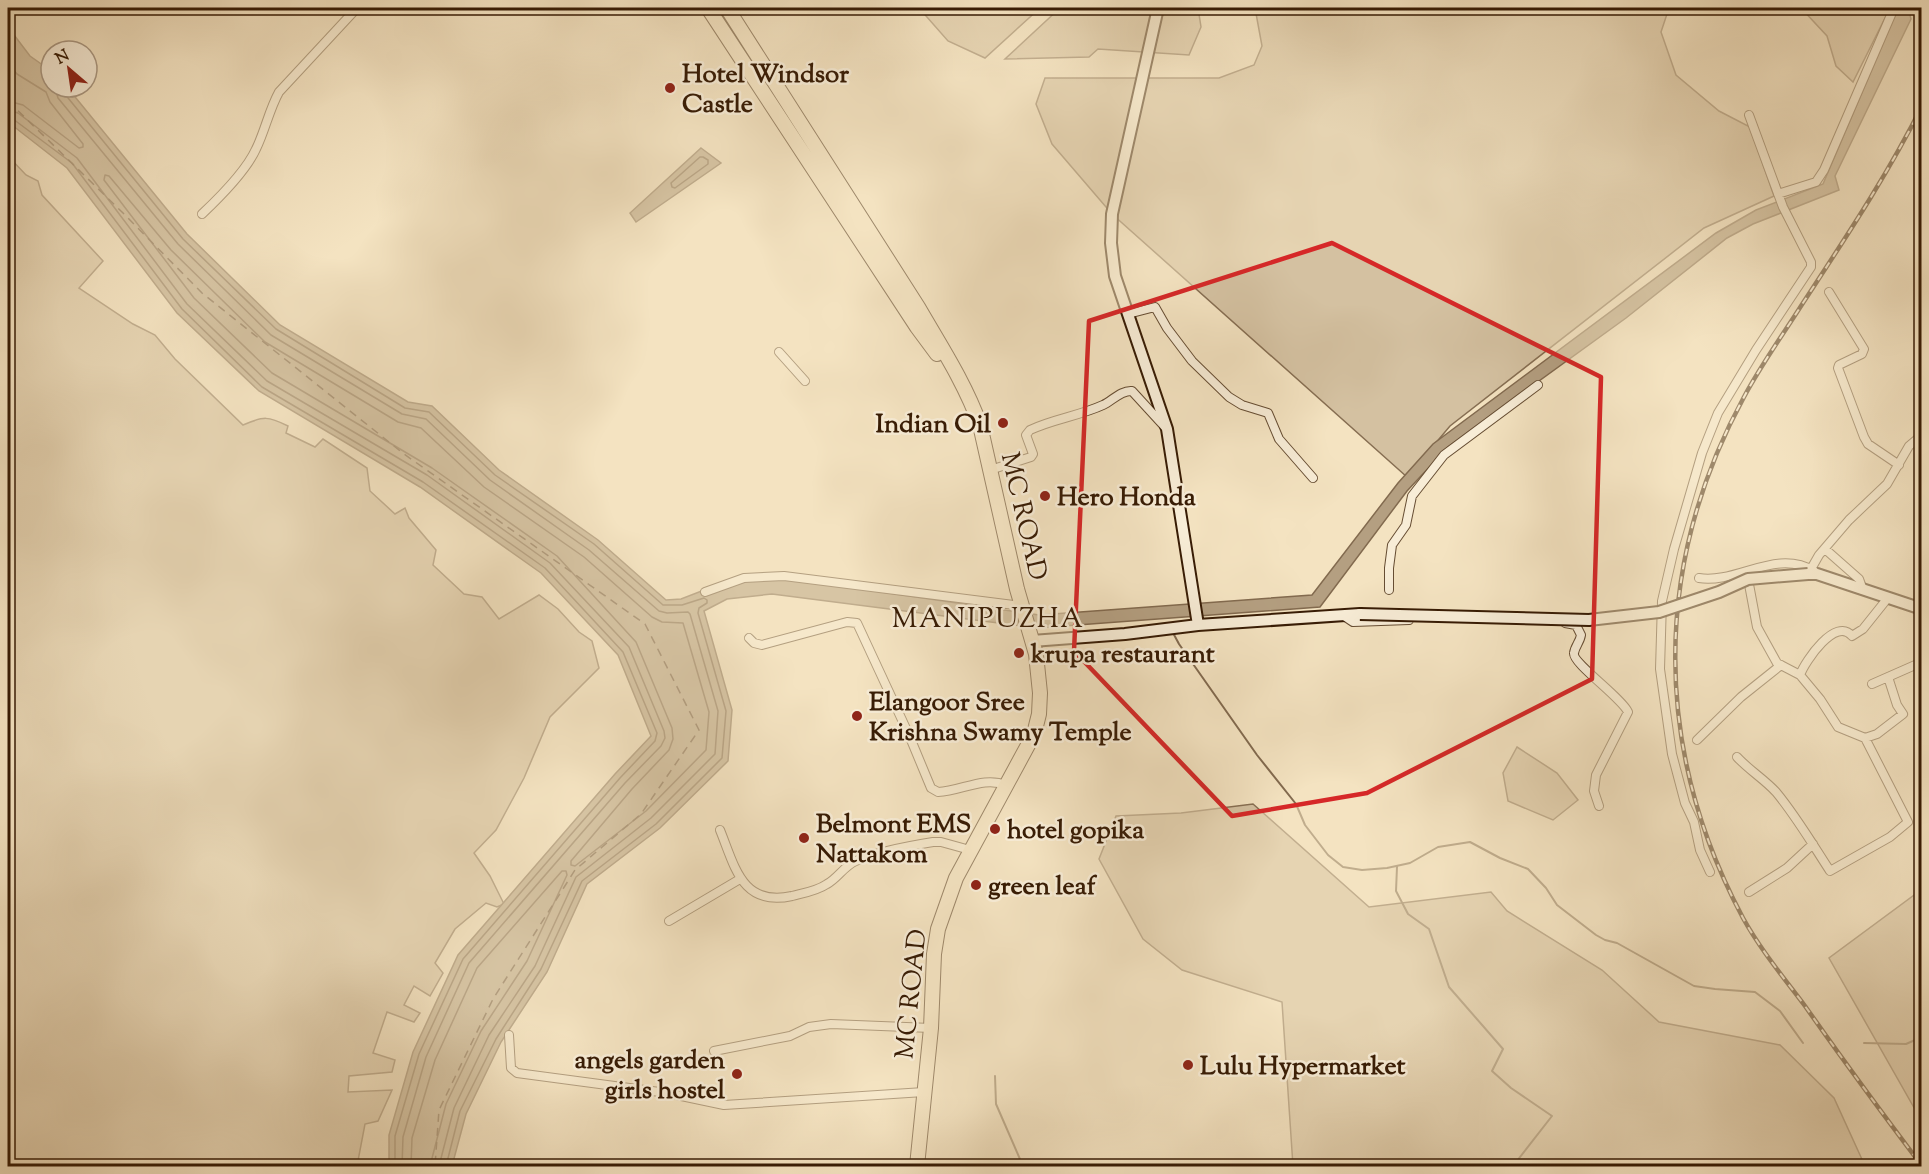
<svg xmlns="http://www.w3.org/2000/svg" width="1929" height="1174" font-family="'Sorts Mill Goudy',serif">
	<rect width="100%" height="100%" fill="#f4e3c1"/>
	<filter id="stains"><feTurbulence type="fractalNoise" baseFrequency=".00333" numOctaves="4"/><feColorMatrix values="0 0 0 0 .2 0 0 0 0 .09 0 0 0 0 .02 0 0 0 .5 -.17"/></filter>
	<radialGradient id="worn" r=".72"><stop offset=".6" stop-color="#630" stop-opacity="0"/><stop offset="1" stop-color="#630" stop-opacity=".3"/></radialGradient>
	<!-- green -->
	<path fill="#d4c1a1" stroke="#866e52" stroke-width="1.5" d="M919,8H1040L985,58L948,41Z
		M1060,8H1198L1201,27L1189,55L1098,49L1089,57L1005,59Z
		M1255,8H1669L1661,32L1676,75L1719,111L1750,127L1774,196L1704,228L1450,426L1407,477L1112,214L1052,144L1036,104L1045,78H1219L1254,65L1262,46Z
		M1801,8H1890L1853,82L1836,66L1827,36Z
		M8,156L26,175L38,181L42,195L103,261L79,288L133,324L155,335L175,359L243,425C264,416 268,416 288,426L286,433L315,447L323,439L367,468L370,491L395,514L405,508L409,518L436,550L433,565L464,594L482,597L499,619L539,595L558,609L579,632L592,641L599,668L550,717L524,778L496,830L474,853L490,876L504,904L497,907L486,903L455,929L435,963L443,973L430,996L414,986L404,1005L420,1013L414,1022L387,1012L373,1053L395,1060L392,1072L349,1076L348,1092L392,1090L378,1121L365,1124L357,1166H8Z
		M1517,747L1557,773L1578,800L1553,820L1508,801L1503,773Z
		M1253,804L1369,907L1491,892L1507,911L1602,970L1659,1022L1780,1045L1834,1098L1865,1166H1293L1282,1002L1182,970L1143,939L1099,859L1116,816L1181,813Z
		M1921,890V1120L1829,958Z"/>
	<!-- water -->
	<path fill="#b49f81" stroke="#826a4f" stroke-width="1.5" d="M1898,8H1908L1911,19L1835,176L1839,190L1753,224L1727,238L1626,318L1448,447L1407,491L1320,607L1037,628L772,594L727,599L704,611L732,710L728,761L660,828L587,884L547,972L501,1042L466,1114L452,1166H389V1135L413,1052L458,955L615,774L651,736L618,655L541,573L420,487L259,391L177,313L67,168L8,122V27L30,56L51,71V87H67L187,234L280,325L408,402L432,406L499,470L598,540L666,600L681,599L730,580L755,577L807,581L1039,615L1312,595L1398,483L1433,444L1716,233L1756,210L1823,184Z
		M701,148L721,163L636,222L630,213Z"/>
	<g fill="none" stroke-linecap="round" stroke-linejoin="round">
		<!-- shore -->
		<path stroke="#765d42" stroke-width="1.5" d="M8,64L17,74L46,92L50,102L83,144V147L79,148L23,105L8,101
			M55,87L58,98L178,244L271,335L402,414L426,419L490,480L589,550L659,611L667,613L688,612L690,614L718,711L715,754L651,818L576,877L535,966L489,1035L454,1108L439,1166
			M63,87L64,93L183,239L276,329L405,408L429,412L495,475L594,544L663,605H682L704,598L707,600V603L699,608L698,613L726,711L722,758L656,824L582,881L541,969L496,1039L460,1111L446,1166
			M8,110L18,113L77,158L187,304L267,381L427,475L550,563L629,647L664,731L665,738L661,746L625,783L469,963L426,1057L403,1137L402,1166
			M8,118L13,119L72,163L182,309L262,387L423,482L545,568L623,652L657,733L655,741L620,778L463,959L419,1054L395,1136V1166
			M700,157H703L708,160V164L675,188L672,187L671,183Z
			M105,175L109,176L171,250L265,342L398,422L421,428L484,487L584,557L652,617L662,622L683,623L709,712L706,750L646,811L575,866L571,865V861L632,789L669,750L673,739L672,728L636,642L557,556L432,468L272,373L194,298L104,180Z
			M411,1166L412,1138L435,1060L477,968L562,871H566L567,875L527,961L481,1031L446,1104L430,1166"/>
		<!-- stream -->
		<path stroke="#826a4f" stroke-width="2" d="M1172,631L1179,644L1257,755L1296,804L1305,825L1328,855L1343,867L1362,870L1387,868L1410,863L1438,847L1470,842L1500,858L1528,869L1546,888L1557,905L1596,935L1605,940L1617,943L1694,986L1715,989L1755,992L1780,1011L1803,1043
			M1397,867L1396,891L1408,914L1429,929L1449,987L1503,1049L1492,1071L1511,1088L1552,1116L1513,1166
			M1864,1043L1906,1044L1922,1037
			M995,1076L996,1104L1023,1166"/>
		<!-- ferry -->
		<path stroke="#634930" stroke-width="1.5" stroke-dasharray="8 6" stroke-linecap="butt" d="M8,101L122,212L202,293L404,454L645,624L699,730L641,814L575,870L493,999L439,1110L435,1166"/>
		<defs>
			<path id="street" d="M1778,194L1816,182L1824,170L1894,8
				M202,214C220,197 246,171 256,149C265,131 269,110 279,92L357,8
				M1829,292L1864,349L1862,354L1839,365L1838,368L1864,437L1868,444L1899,465
				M1128,314L1155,307L1167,328L1192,361L1229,397L1242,405L1268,413L1279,439L1313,478
				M779,352L805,381
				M990,470L1031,457L1033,454L1026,435L1030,430C1053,419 1079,416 1103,405C1112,401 1121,390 1132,391L1165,427
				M1825,549L1859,579L1863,590
				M1811,569L1819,555L1849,520L1887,484L1909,446L1922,435
				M1699,578C1737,584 1776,548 1814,571
				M1748,579L1757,627L1777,663L1800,675
				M1389,590V568L1392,545L1406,525L1412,496L1444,455L1538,385
				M705,592L744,578L784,576L1022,606
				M1344,616L1353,622L1409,620
				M1565,623L1576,625L1581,635C1580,642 1575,646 1574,653C1572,663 1622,698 1628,712L1596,775L1594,791L1599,806
				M749,638L754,643L762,645L847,622L857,623L909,735L931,788L938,792C962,791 983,776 1006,785
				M1872,684L1922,662
				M1865,738L1838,727L1820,699L1800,675C1805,661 1836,616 1852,636L1863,629L1887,599
				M1697,740L1741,697L1781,665
				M1737,757C1749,770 1764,779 1776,792C1796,816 1813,845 1830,871L1890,837L1908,822L1865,738L1877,734L1903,714L1897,705L1888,677
				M720,830C735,867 742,907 792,896C804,893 817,891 827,884C838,878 844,866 856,861C879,851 908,846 933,842H941L970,850
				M1710,872L1700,850L1694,822L1685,803L1672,754L1660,669L1662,601L1674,549L1702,453L1718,413L1756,350L1811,267V262L1783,207L1749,115
				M1749,892L1787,868L1813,844
				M669,921L740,879
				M509,1035L511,1068L517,1073L667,1093L724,1105L924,1092
				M714,1051L790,1036L809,1027L831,1024L931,1028
				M864,1166L869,1164L872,1166"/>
			<path id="secondary" d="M1158,8L1112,214L1111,243L1115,276L1167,429L1198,625
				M1808,574H1817L1922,609
				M1032,641L1125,634L1198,625L1360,614"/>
			<path id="highway" d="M708,8L917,327L937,354
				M727,8L918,307C940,345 965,383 980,425L1017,589L1036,654L1040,693L1039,714L1034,734L956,878L938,929L934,954L931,1028L917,1166"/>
		</defs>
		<!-- street casing -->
		<use href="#street" stroke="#664d33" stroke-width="10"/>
		<!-- secondary casing -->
		<use href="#secondary" stroke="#371b04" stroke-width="14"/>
		<!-- highway casing -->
		<use href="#highway" stroke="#371b04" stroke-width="16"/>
		<!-- street -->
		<use href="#street" stroke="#f8edd7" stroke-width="8"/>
		<!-- secondary -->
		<use href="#secondary" stroke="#f8edd7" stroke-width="10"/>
		<!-- highway -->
		<use href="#highway" stroke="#f4e3c1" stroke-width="14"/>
		<defs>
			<path id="rail" d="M1922,106C1887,176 1844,240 1801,306C1782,336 1761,365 1744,397C1652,566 1653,749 1743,918C1760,949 1784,978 1805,1006C1843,1060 1882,1113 1922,1166"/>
		</defs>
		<!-- rail casing -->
		<use href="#rail" stroke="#371b04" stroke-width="4.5"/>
		<!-- rail -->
		<use href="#rail" stroke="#f8edd7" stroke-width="2" stroke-dasharray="7" stroke-linecap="butt"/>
		<defs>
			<path id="secondary-bridge" d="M1360,614L1589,620L1659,612L1719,592L1748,579L1808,574"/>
		</defs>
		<!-- secondary-bridge casing -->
		<use href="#secondary-bridge" stroke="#371b04" stroke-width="14" stroke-linecap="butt"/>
		<!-- secondary-bridge -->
		<use href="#secondary-bridge" stroke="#f8edd7" stroke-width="10"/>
	</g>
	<!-- marked area -->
	<path d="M0 0H1929V1174H0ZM1332,243L1601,377L1592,679L1367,793L1232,816L1074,651L1089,321Z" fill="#f4e3c1" fill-opacity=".55" fill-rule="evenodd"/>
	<path fill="none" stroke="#d62828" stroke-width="4.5" stroke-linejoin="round" d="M1332,243L1601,377L1592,679L1367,793L1232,816L1074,651L1089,321Z"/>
	<!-- markers -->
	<g fill="#8f2418" stroke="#f8edd7" stroke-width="2">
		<circle cx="670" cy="88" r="6"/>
		<circle cx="1003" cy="423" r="6"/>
		<circle cx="1045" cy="496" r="6"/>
		<circle cx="1019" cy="653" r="6"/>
		<circle cx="857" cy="716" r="6"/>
		<circle cx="995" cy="829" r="6"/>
		<circle cx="804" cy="838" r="6"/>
		<circle cx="976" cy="885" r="6"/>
		<circle cx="1188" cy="1065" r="6"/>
		<circle cx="737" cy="1074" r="6"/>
	</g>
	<g text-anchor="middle" stroke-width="5" stroke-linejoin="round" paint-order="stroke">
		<!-- poi labels -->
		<g font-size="26" font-weight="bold" fill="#371b04" stroke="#f8edd7" text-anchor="start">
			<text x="682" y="82">Hotel Windsor<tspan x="682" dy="30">Castle</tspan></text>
			<text x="991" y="432" text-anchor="end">Indian Oil</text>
			<text x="1057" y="505">Hero Honda</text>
			<text x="1031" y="662">krupa restaurant</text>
			<text x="869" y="710">Elangoor Sree<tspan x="869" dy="30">Krishna Swamy Temple</tspan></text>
			<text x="816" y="832">Belmont EMS<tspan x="816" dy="30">Nattakom</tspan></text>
			<text x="1007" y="838">hotel gopika</text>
			<text x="988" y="894">green leaf</text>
			<text x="725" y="1068" text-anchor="end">angels garden<tspan x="725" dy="30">girls hostel</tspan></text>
			<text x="1200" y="1074">Lulu Hypermarket</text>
		</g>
		<!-- street labels -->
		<g font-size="26" fill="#371b04" stroke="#f8edd7">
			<text transform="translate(1025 516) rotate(77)" y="9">MC ROAD</text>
			<text transform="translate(910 994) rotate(-84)" y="9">MC ROAD</text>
		</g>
		<!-- quarter labels -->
		<g font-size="28" letter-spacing="1.5" fill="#371b04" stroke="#f8edd7">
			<text x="988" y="627">MANIPUZHA</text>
		</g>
	</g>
	<!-- margin -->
	<rect width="1929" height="1174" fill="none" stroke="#f4e3c1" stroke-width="30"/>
	<rect x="9" y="9" width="1911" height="1156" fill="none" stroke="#371b04" stroke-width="3"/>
	<rect x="15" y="15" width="1899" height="1144" fill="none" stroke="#371b04" stroke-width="1.5"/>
	<!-- north arrow -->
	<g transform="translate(69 69) rotate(331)"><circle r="28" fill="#f8edd7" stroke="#ab9983" stroke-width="1.5"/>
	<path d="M0-4.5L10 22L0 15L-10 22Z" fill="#8f2418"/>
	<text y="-9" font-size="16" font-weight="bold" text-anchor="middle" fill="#371b04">N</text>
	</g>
	<rect width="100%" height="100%" filter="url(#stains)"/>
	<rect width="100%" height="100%" fill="url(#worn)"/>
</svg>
